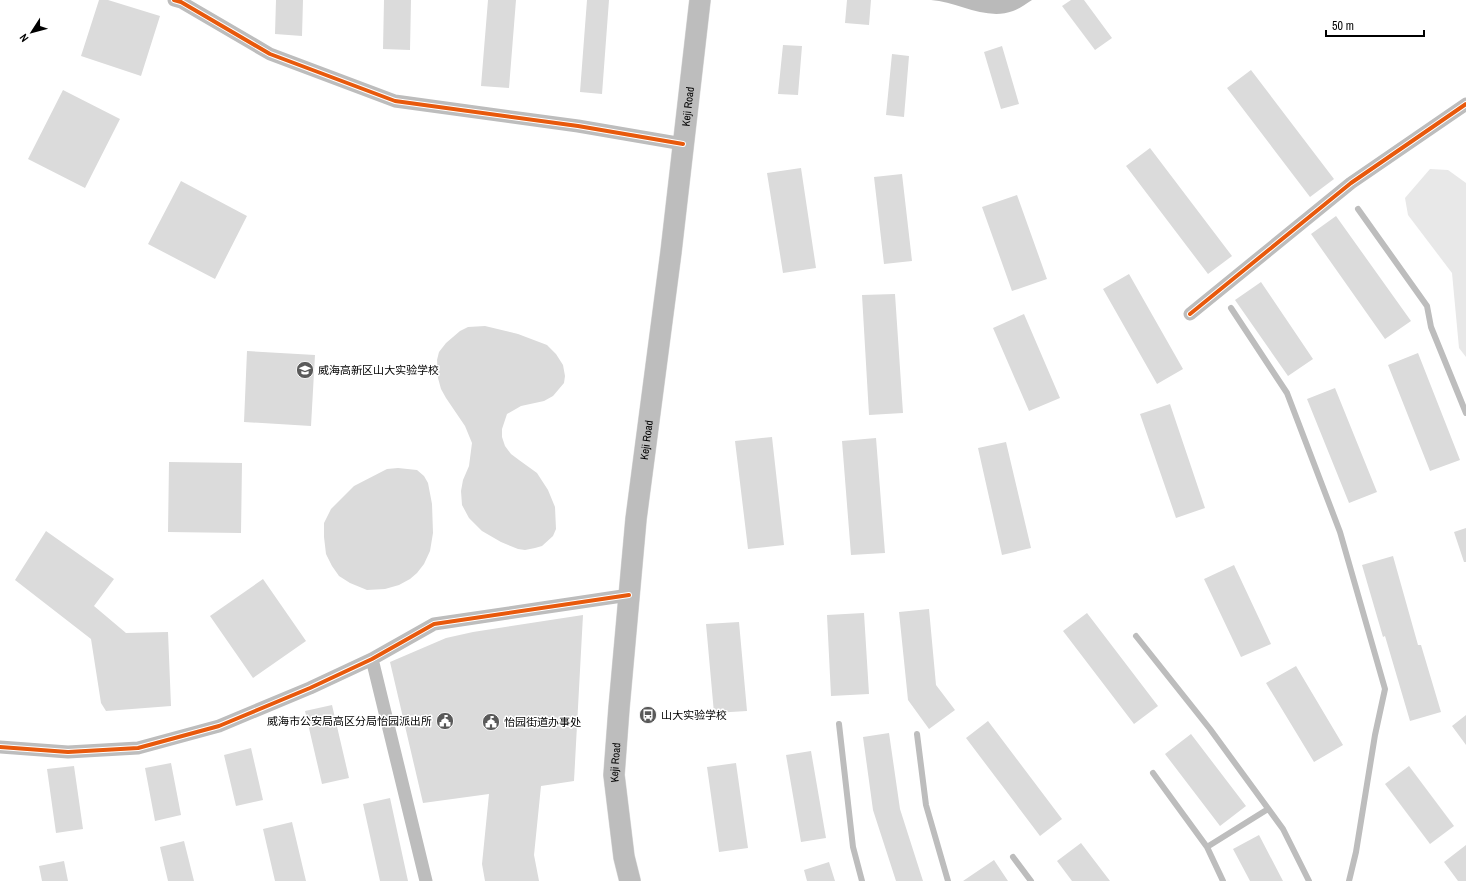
<svg xmlns="http://www.w3.org/2000/svg" width="1466" height="881" font-family="'Archivo Narrow','Noto Sans SC',sans-serif">
	<rect width="100%" height="100%" fill="#fff"/>
	<!-- green -->
	<path fill="#e8e8e8" d="M1430,169L1448,170L1466,183V357L1459,348L1452,273L1408,215L1405,198Z"/>
	<!-- water -->
	<path fill="#bababa" d="M931,0H1032C1026,4 1019,9 1013,11C986,21 958,2 931,0Z"/>
	<!-- building -->
	<path fill="#dbdbdb" d="M99,0H108L160,16L141,76L81,56Z
		M276,0H303L302,36L275,34Z
		M384,0H411L410,50L383,49Z
		M488,0H516L509,88L481,86Z
		M587,0H609L602,94L580,92Z
		M847,0H871L869,25L845,23Z
		M1071,0H1084L1112,38L1095,50L1062,6Z
		M783,45L802,46L798,95L778,94Z
		M1002,46L1019,104L1001,109L984,52Z
		M892,54L909,56L904,117L886,115Z
		M1251,70L1334,179L1310,197L1227,88Z
		M63,90L120,119L85,188L28,159Z
		M1150,148L1232,256L1208,274L1126,166Z
		M801,168L816,268L783,273L767,173Z
		M902,174L912,261L884,264L874,177Z
		M181,181L247,216L215,279L148,244Z
		M1017,195L1047,279L1012,291L982,207Z
		M1336,216L1411,321L1385,339L1311,234Z
		M1129,274L1183,369L1157,384L1103,289Z
		M1261,282L1313,359L1288,376L1235,300Z
		M895,294L903,413L869,415L862,295Z
		M1024,314L1060,398L1029,411L993,328Z
		M485,326L518,334L547,345L556,354L563,365L565,376L564,383L553,396L544,401L521,406L507,414L502,429V437L505,446L511,454L519,460L537,473L548,490L555,507L556,529L553,536L542,546L535,548L525,550L518,549L501,542L482,531L469,518L462,505L461,491L463,480L469,466L472,443L465,426L446,398L441,389L438,378L437,360L439,352L446,343L460,331L468,327Z
		M247,351L315,355L311,426L244,422Z
		M1418,353L1460,460L1430,471L1388,365Z
		M1335,388L1377,492L1349,503L1307,399Z
		M1170,404L1205,508L1176,518L1140,414Z
		M772,437L784,545L748,549L735,441Z
		M876,438L885,553L851,555L842,441Z
		M1006,442L1031,548L1002,555L978,448Z
		M169,462L242,463L241,533L168,532Z
		M398,468L417,470L424,476L428,483L432,504L433,533L430,551L424,564L417,573L410,579L399,585L385,589L367,590L350,583L339,576L332,566L326,554L324,537V523L331,509L354,486L387,469Z
		M1466,528V562H1464L1454,532Z
		M46,531L114,579L94,606L126,633L168,632L171,706L106,711L101,703L91,639L15,580Z
		M1393,556L1418,645H1421L1441,712L1410,721L1385,636L1383,637L1362,565Z
		M1234,565L1271,644L1241,657L1204,579Z
		M263,579L306,641L253,678L210,616Z
		M929,609L936,685L955,710L929,729L908,700L899,612Z
		M864,613L869,694L831,696L827,615Z
		M1087,613L1158,706L1134,724L1063,631Z
		M583,615L574,781L541,786L534,855L539,881H485L482,864L489,794L423,803L390,662L446,638L473,632Z
		M739,622L747,711L714,713L706,624Z
		M1296,666L1343,745L1314,762L1266,683Z
		M332,705L349,778L322,784L305,711Z
		M1466,715V745L1452,726Z
		M988,721L1062,819L1040,836L966,738Z
		M889,733L900,809L923,881H896L873,810L863,737Z
		M1191,734L1246,806L1220,826L1165,754Z
		M251,748L263,800L236,806L224,755Z
		M811,751L826,838L801,842L786,755Z
		M171,763L181,815L155,821L145,768Z
		M736,763L748,848L719,852L707,767Z
		M74,766L83,829L56,833L47,769Z
		M1409,766L1454,826L1430,844L1385,784Z
		M390,798L408,881H380L363,804Z
		M292,822L306,881H275L263,829Z
		M1259,835L1283,881H1250L1233,849Z
		M184,841L194,881H168L160,847Z
		M1081,843L1110,881H1072L1057,861Z
		M1466,845V881H1458L1444,862Z
		M994,860L1008,881H963Z
		M64,861L68,881H42L39,866Z
		M829,862L835,881H807L804,870Z"/>
	<g fill="none" stroke-linecap="round" stroke-linejoin="round">
		<defs>
			<g id="primary">
				<path id="s1" d="M630,881L624,857L614,775L619,708L636,519L671,252L700,0"/>
			</g>
		</defs>
		<!-- primary casing -->
		<use href="#primary" stroke="#dbdbdb" stroke-width="22"/>
		<!-- service -->
		<path stroke="#bdbdbd" stroke-width="6" d="M1358,209L1427,306L1431,327L1466,413
			M1231,308L1287,393L1340,532L1385,689L1375,735L1356,852L1349,881
			M1136,636L1210,729L1283,829L1309,881
			M839,724L853,847L862,881
			M917,734L926,805L948,881
			M1153,773L1207,847L1223,881
			M1207,847L1268,809
			M1013,857L1031,881"/>
		<!-- minor -->
		<path stroke="#bdbdbd" stroke-width="13" d="M174,0L181,2L270,54L395,101L578,126L683,144
			M1190,314L1351,183L1466,104
			M372,659L426,881
			M0,747L68,752L138,748L219,726L310,688L372,659L434,624L629,595"/>
		<!-- primary -->
		<use href="#primary" stroke="#bdbdbd" stroke-width="21"/>
		<defs>
			<path id="cycleway" d="M174,0L181,2L270,54L395,101L578,126L683,144
				M1190,314L1351,183L1466,104
				M0,747L68,752L138,748L219,726L310,688L372,659L434,624L629,595"/>
		</defs>
		<!-- cycleway casing -->
		<use href="#cycleway" stroke="#fff" stroke-width="6"/>
		<!-- cycleway -->
		<use href="#cycleway" stroke="#e8590c" stroke-width="4"/>
	</g>
	<!-- icons -->
	<defs>
		<symbol id="school-disc" viewBox="-11 -11 22 22"><circle r="9.5" fill="#595959" stroke="#fff"/><path d="M0-5L7-2L0 1L-7-2ZM-4 1L0 2.5L4 1V4Q0 6-4 4Z" fill="#fff"/></symbol>
		<symbol id="bus-disc" viewBox="-11 -11 22 22"><circle r="9.5" fill="#595959" stroke="#fff"/><path d="M-5-6H5V4H4V6H2V4H-2V6H-4V4H-5ZM-3.5-4V0h7V-4ZM-3.5 1.2v1.5H-2V1.2ZM2 1.2v1.5H3.5V1.2Z" fill="#fff"/></symbol>
		<symbol id="civic-disc" viewBox="-11 -11 22 22"><circle r="9.5" fill="#595959" stroke="#fff"/><path d="M-.6-6.5H3V-4.5H.6V-3L4-1V1h2V6H-6V1h2V-1L-.6-3ZM-1.2 2.5V6h2.4V2.5Z" fill="#fff"/></symbol>
	</defs>
	<g fill-rule="evenodd">
		<use href="#school-disc" x="295" y="360" width="20" height="20"/>
		<use href="#bus-disc" x="638" y="705" width="20" height="20"/>
		<use href="#civic-disc" x="435" y="711" width="20" height="20"/>
		<use href="#civic-disc" x="481" y="712" width="20" height="20"/>
	</g>
	<g text-anchor="middle" stroke-width="3" stroke-linejoin="round" paint-order="stroke">
		<!-- street labels -->
		<g font-size="11" fill="#000" stroke="#fff">
			<text dy="4" stroke="none"><textPath href="#s1" startOffset="780">Keji Road</textPath></text>
			<text dy="4" stroke="none"><textPath href="#s1" startOffset="444">Keji Road</textPath></text>
			<text dy="4" stroke="none"><textPath href="#s1" startOffset="120">Keji Road</textPath></text>
		</g>
		<!-- poi labels -->
		<g font-size="11" fill="#000" stroke="#fff" text-anchor="start">
			<text x="318" y="374">威海高新区山大实验学校</text>
			<text x="661" y="719">山大实验学校</text>
			<text x="432" y="725" text-anchor="end">威海市公安局高区分局怡园派出所</text>
			<text x="504" y="726">怡园街道办事处</text>
		</g>
	</g>
	<!-- north arrow -->
	<g transform="translate(32 32) rotate(234)" stroke="#ffffff" stroke-width="3" paint-order="stroke">
	<path d="M0-3L7 15L0 10L-7 15Z" fill="#000000"/>
	<text y="-6" font-size="11" font-weight="bold" text-anchor="middle" fill="#000000">N</text>
	</g>
	<!-- scale -->
	<path d="M1326 30v6h98v-6" fill="none" stroke="#000000" stroke-width="2"/>
	<text x="1332" y="30" font-size="12" fill="#000000" stroke="#ffffff" stroke-width="3" paint-order="stroke">50 m</text>
</svg>
